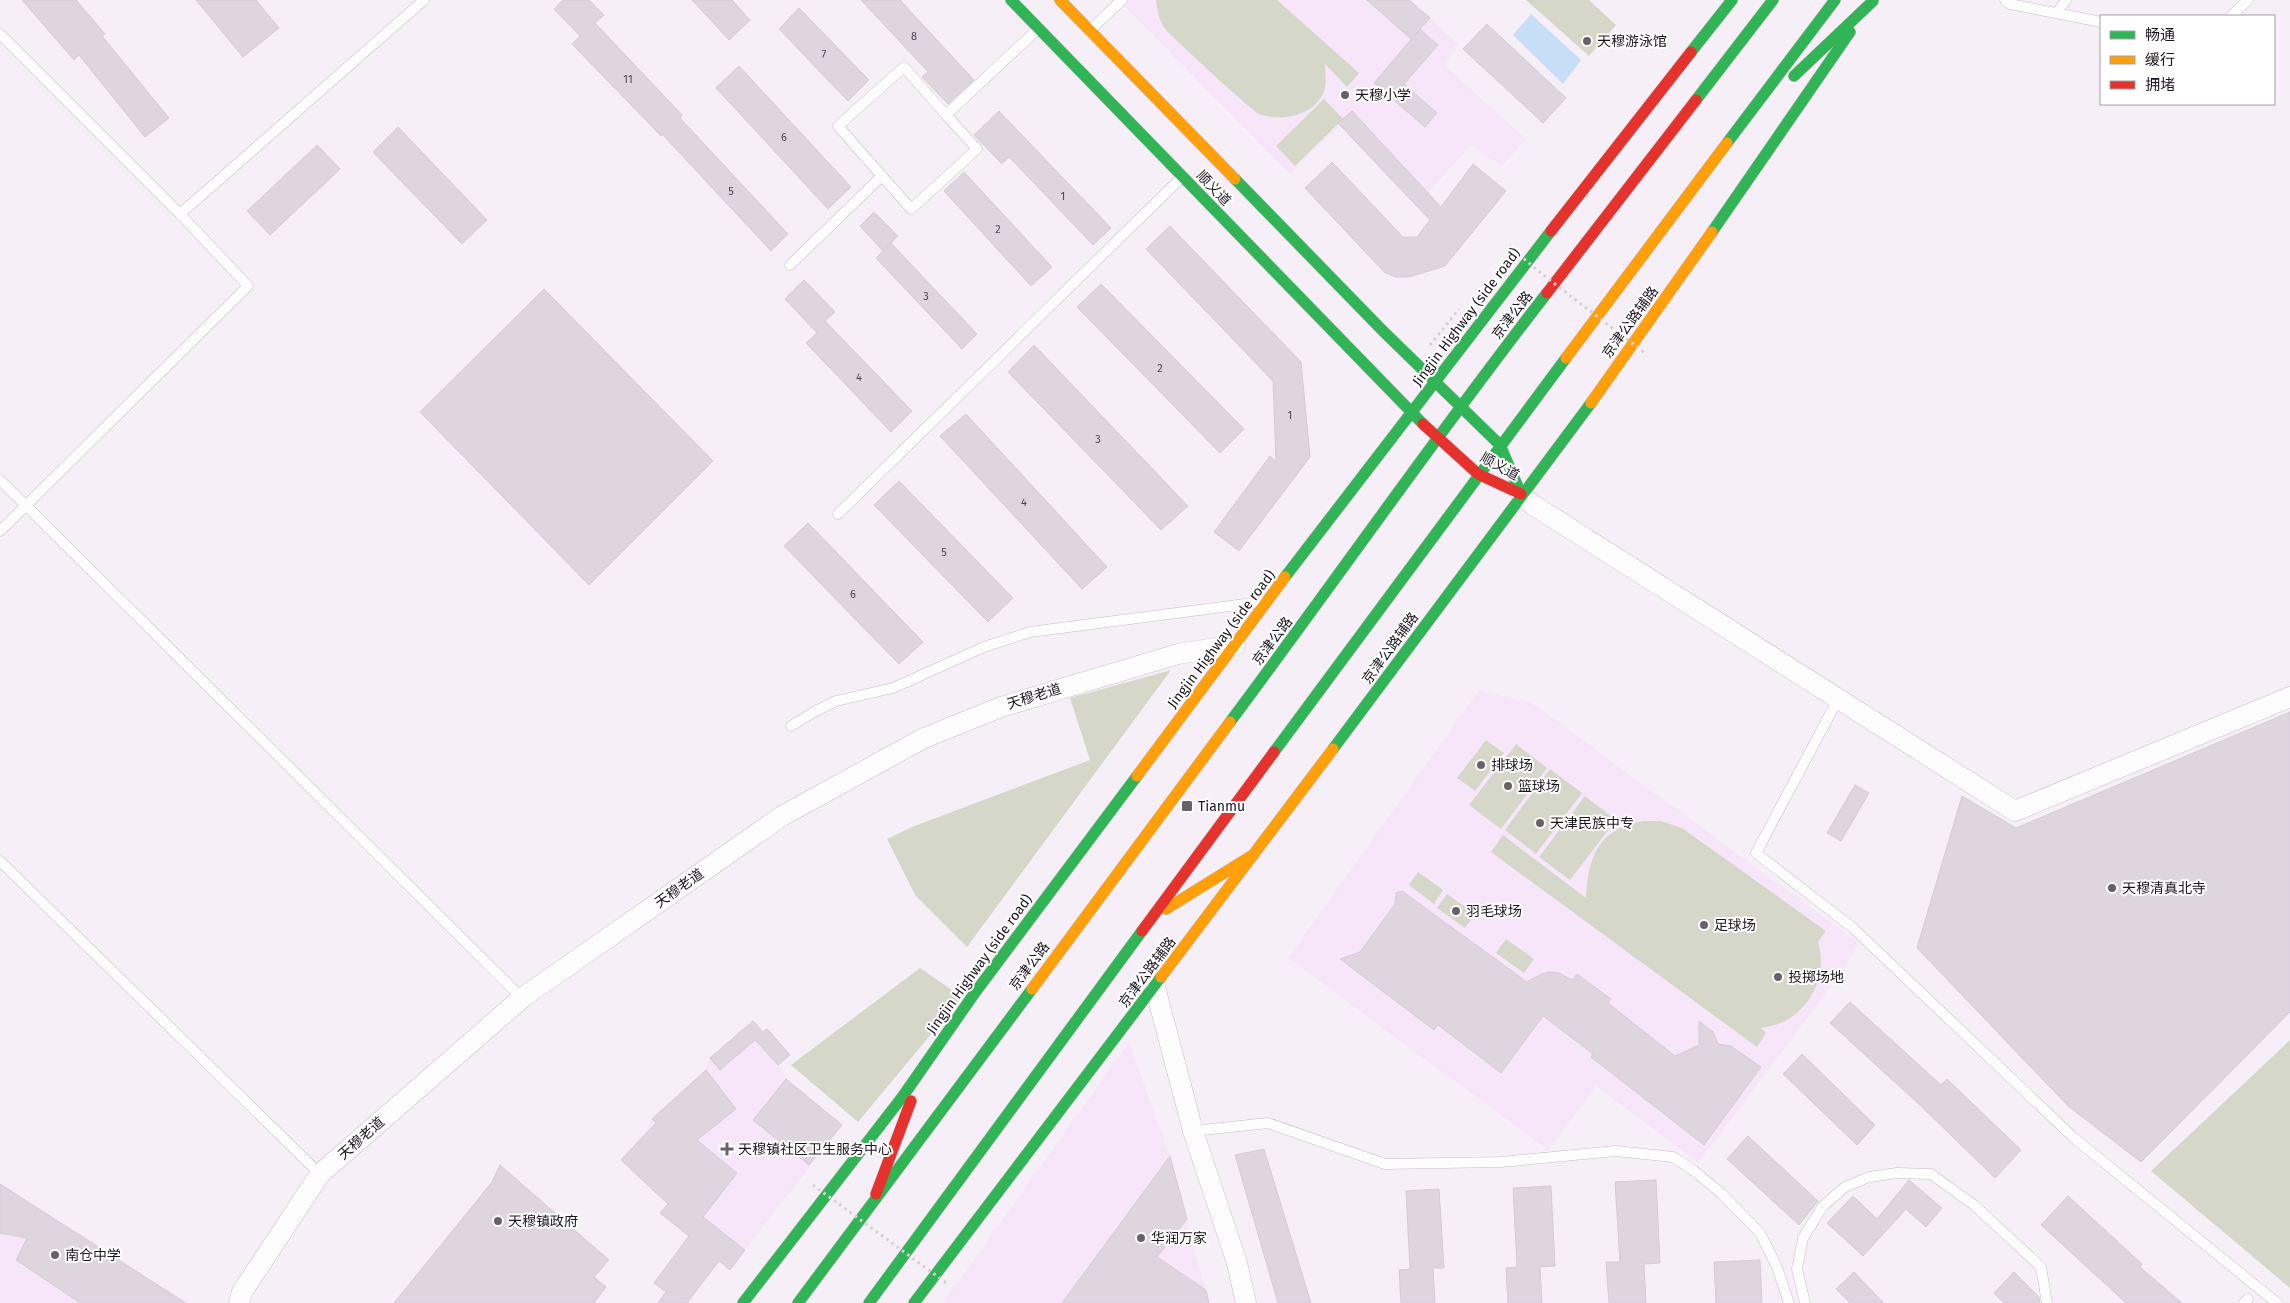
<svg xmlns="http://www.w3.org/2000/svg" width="2290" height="1303" font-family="'Fira Sans','Noto Sans SC',sans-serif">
	<rect width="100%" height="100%" fill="#f7eff8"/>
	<!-- built -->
	<path fill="#f7e6fa" d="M1127,0H1411L1458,44L1444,65L1526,139L1502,166L1471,145L1416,206L1340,126L1290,174L1122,4Z
		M1479,690L1532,703L1859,943L1846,966L1698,1163L1596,1086L1548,1150L1288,958Z
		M753,1021L763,1032L767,1029L791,1055L779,1065L786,1079L842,1125L730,1270L660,1213L668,1203L621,1160L643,1137L652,1119L704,1072L710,1058Z
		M1129,1042L1170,1156L1209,1303H943Z
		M0,1183L35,1206L186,1303H0Z"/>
	<!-- green -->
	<path fill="#d5d8c9" d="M1156,0H1277L1359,73L1347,87L1325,64C1325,73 1327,82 1324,91C1315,116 1281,122 1259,114C1252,111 1173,38 1165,29C1159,21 1157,9 1156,0Z
		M1526,0H1589L1616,25L1589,56Z
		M1324,99L1343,119L1295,166L1276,146Z
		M1171,670L967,947L915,895L887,839L912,827L1090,760L1070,698Z
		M1486,740L1504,753L1475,791L1457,778Z
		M1516,744L1547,768L1501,829L1469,805Z
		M1550,769L1582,793L1536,854L1505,830Z
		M1585,796L1616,820L1570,880L1539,857Z
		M1643,821H1661L1682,828L1826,931L1818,942C1830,981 1803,1025 1760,1028L1766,1033L1757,1047L1491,852L1503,835L1586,898C1588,858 1598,828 1643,821Z
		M1418,872L1443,890L1434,904L1409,885Z
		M1447,894L1475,914L1465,928L1437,908Z
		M1506,939L1534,959L1524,973L1496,953Z
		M920,968L962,997L858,1122L791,1065Z
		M2290,1040V1288L2151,1171Z"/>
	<!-- water -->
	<path fill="#c7def7" d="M1531,14L1581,60L1563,84L1513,35Z"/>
	<!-- building -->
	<path fill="#ded5df" stroke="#d5cdd6" d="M22,0H76L105,34L102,36L169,118L145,137L79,55L74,60Z
		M196,0H256L279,28L243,57Z
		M563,0H589L604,15L595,23L682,115L680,118L788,234L771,251L662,134L661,136L572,44L580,36L554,9Z
		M692,0H732L750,20L729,40Z
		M861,0H900L974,80L948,104L922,77L928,72Z
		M1367,0H1409L1430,18L1411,39Z
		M799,8L869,80L848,101L779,29Z
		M1487,24L1566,98L1543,123L1463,49Z
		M1420,29L1438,45L1404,84L1437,113L1425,127L1374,83Z
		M739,66L851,187L828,209L716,88Z
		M999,111L1111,228L1093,245L1009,157L1002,164L974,135Z
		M1352,111L1441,207L1473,164L1506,191L1445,266L1409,277H1396L1385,273L1305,188L1332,162L1403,237H1417L1430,220L1338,123Z
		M398,127L487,220L462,244L373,152Z
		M317,145L340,169L270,235L247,211Z
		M964,172L1052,267L1031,286L944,191Z
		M874,212L898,236L883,251L860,226Z
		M1170,226L1301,362L1310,457L1239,551L1214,532L1270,456L1276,462L1273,381L1146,249Z
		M891,243L977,334L962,349L876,258Z
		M804,280L835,312L825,321L912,411L891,432L806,343L817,333L785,299Z
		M1101,284L1244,429L1220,453L1077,307Z
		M544,289L713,461L589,585L420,412Z
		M1034,345L1188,506L1161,530L1008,372Z
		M966,414L1107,567L1082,589L940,436Z
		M899,481L1013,598L988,622L874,505Z
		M808,523L923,642L899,664L784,546Z
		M2290,712V1012L2141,1162L2068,1106L1917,948L1962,796L2016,828Z
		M1855,785L1869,793L1841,841L1827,833Z
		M1402,891L1527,982L1541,974L1550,972L1559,973L1572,980L1577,974L1611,999L1608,1003L1675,1056L1699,1045V1021L1713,1032L1718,1044L1731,1046L1761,1067L1704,1145L1591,1057L1593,1054L1543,1016L1501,1073L1438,1025L1434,1030L1340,959L1360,952L1395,904L1396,893Z
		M1850,1002L1941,1085L1947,1079L2021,1150L1995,1178L1921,1106L1830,1023Z
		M753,1021L763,1032L767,1029L790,1055L778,1065L755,1040L720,1070L710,1058Z
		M1802,1054L1875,1125L1857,1145L1783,1074Z
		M706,1070L736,1109L697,1140L737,1173L703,1217L745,1250L730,1270L719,1261L687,1303H658L666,1292L654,1283L689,1236L660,1213L668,1204L621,1160L656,1123L652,1119Z
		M786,1079L842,1125L809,1165L753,1120Z
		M1748,1136L1818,1201L1799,1225L1727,1159Z
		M1264,1149L1311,1303H1278L1235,1155Z
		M1170,1156L1187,1219L1157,1257L1206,1290L1209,1303H1062Z
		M500,1165L609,1260L594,1277L606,1287L594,1303H394L492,1182Z
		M1656,1180L1660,1263L1644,1264L1646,1303H1609L1606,1262H1620L1615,1182Z
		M1909,1180L1942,1208L1926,1227L1906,1209L1863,1256L1827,1223L1853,1196L1877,1219Z
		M0,1184L186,1303H80L16,1260L27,1238L0,1233Z
		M1551,1186L1555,1266L1540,1267L1542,1303H1508L1506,1268L1517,1267L1513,1188Z
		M1439,1189L1444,1268H1433L1435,1303H1401L1399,1270L1410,1269L1406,1191Z
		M2068,1196L2142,1264L2140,1267L2182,1303H2126L2041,1225Z
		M1760,1260L1762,1303H1716L1714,1262Z
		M1854,1272L1884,1303H1850L1836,1289Z
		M2014,1272L2039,1297L2040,1303H2004L1994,1293Z"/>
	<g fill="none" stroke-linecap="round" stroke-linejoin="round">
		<defs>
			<path id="lane" d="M2005,0L2010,4L2101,22
				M2057,13L2066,0
				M2231,16L2248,0
				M1090,30L1122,0
				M0,34L180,214L248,286L0,531
				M946,115L977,149L911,209L838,126L904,67L946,115L1038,29
				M180,214L424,0
				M790,265L882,176
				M0,480L522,998
				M838,514L1182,177
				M1838,699L1756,853L1853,928L2074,1138L2277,1303
				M791,726L814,712L836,701L893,688L984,647L1030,632L1261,602
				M0,861L320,1174
				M1193,1131L1268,1123L1385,1164L1501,1162L1616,1151L1673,1157L1693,1170L1722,1194L1760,1233L1777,1267L1789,1303
				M1805,1303L1797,1269L1803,1238L1823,1206L1845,1187L1869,1177L1897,1173L1931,1174L1974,1205L2041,1267L2047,1303
				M2244,1303L2248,1299"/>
			<path id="street" d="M1521,494L1533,505L2015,811L2290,697
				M1155,987L1193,1131L1237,1263L1246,1303
				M239,1303L242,1292L320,1174L522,998L782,816L924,738L1001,707L1178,654L1235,645"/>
			<path id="fast" d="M1011,0L1423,424
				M1691,52L1732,0
				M1794,76L1873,1
				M1696,100L1773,0
				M1727,143L1835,0
				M1235,179L1383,331L1500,445L1521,494
				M1712,232L1850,32
				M1285,577L1551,231
				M1230,722C1336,580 1438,433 1547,293
				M1333,749L1591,403
				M1274,752L1566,358
				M743,1303L903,1096L974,994L1137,776
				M798,1303L1032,989
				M869,1303L1142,931
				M914,1303L1161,977"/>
			<path id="slow" d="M1060,0L1235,179
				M1566,358L1727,143
				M1591,403L1712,232
				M1137,776L1285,577
				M1166,909L1253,855
				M1161,977L1333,749
				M1032,989L1230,722"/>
			<path id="jam" d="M1551,231L1691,52
				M1547,293L1696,100
				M1423,424L1478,474L1521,494
				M1142,931L1274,752
				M876,1194L911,1101"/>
		</defs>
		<!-- lane casing -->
		<use href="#lane" stroke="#c6bec6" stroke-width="11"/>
		<!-- street casing -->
		<use href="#street" stroke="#c6bec6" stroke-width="21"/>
		<!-- fast casing -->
		<use href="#fast" stroke="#c6bec6" stroke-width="12"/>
		<!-- slow casing -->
		<use href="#slow" stroke="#c6bec6" stroke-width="12"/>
		<!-- jam casing -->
		<use href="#jam" stroke="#c6bec6" stroke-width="12"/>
		<!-- path -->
		<path stroke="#d3d1d4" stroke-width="3" stroke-dasharray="2.5 4" stroke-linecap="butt" d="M1430,345L1459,309"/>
		<!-- lane -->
		<use href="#lane" stroke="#fefdfe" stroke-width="10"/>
		<!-- street -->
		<use href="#street" stroke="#fefdfe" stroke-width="20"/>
		<!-- fast -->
		<use href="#fast" stroke="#30b455" stroke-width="11"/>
		<!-- slow -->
		<use href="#slow" stroke="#ff9f0a" stroke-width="11"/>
		<!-- jam -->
		<use href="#jam" stroke="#e5322d" stroke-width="11"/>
		<!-- path-bridge -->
		<path stroke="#d3d1d4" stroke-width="3" stroke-dasharray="2.5 4" stroke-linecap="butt" d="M1509,246L1542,274L1646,354
			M813,1185L949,1285"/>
	</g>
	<!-- markers -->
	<g fill="#69616a" stroke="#fff" stroke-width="2">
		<circle cx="1587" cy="41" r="5"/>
		<circle cx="1345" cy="95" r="5"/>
		<circle cx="1481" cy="765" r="5"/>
		<circle cx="1508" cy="786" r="5"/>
		<rect x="1181" y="800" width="12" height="12" rx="2.5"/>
		<circle cx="1540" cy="823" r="5"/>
		<circle cx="2112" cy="888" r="5"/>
		<circle cx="1456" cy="911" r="5"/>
		<circle cx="1704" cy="925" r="5"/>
		<circle cx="1778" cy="977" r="5"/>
		<path d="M724.5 1141.5h5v5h5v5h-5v5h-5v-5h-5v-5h5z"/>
		<circle cx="498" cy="1221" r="5"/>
		<circle cx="1141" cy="1238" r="5"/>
		<circle cx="55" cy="1255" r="5"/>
	</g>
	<g text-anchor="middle" stroke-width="4" stroke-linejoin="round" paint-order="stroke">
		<!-- number labels -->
		<g font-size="11" fill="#504751">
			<text x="914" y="40">8</text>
			<text x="824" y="58">7</text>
			<text x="628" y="83">11</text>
			<text x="784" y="141">6</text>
			<text x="731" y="195">5</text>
			<text x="1063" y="200">1</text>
			<text x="998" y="233">2</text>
			<text x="926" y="300">3</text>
			<text x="1160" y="372">2</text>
			<text x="859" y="381">4</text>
			<text x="1290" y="419">1</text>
			<text x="1098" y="443">3</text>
			<text x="1024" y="506">4</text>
			<text x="944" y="556">5</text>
			<text x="853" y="598">6</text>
		</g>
		<!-- poi labels -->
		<g font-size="14" fill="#1c141e" stroke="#fff" text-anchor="start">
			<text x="1597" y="46">天穆游泳馆</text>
			<text x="1355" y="100">天穆小学</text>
			<text x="1491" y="770">排球场</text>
			<text x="1518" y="791">篮球场</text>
			<text x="1198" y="811">Tianmu</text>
			<text x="1550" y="828">天津民族中专</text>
			<text x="2122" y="893">天穆清真北寺</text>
			<text x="1466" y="916">羽毛球场</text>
			<text x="1714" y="930">足球场</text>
			<text x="1788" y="982">投掷场地</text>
			<text x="738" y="1154">天穆镇社区卫生服务中心</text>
			<text x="508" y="1226">天穆镇政府</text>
			<text x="1151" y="1243">华润万家</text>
			<text x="65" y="1260">南仓中学</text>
		</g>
		<!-- street labels -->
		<g font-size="14" fill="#1c141e" stroke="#fff">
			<text transform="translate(1214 188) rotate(46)" y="5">顺义道</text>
			<text transform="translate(1512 315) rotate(-52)" y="5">京津公路</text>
			<text transform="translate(1466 317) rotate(-53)" y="5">Jingjin Highway (side road)</text>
			<text transform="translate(1630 322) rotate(-54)" y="5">京津公路辅路</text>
			<text transform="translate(1500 466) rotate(29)" y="5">顺义道</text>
			<text transform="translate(1221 639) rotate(-53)" y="5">Jingjin Highway (side road)</text>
			<text transform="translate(1272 641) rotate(-53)" y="5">京津公路</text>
			<text transform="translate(1390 648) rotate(-54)" y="5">京津公路辅路</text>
			<text transform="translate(1034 696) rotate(-17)" y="5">天穆老道</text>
			<text transform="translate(679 888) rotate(-35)" y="5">天穆老道</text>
			<text transform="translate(979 964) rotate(-54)" y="5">Jingjin Highway (side road)</text>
			<text transform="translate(1029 966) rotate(-53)" y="5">京津公路</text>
			<text transform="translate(1147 972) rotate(-53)" y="5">京津公路辅路</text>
			<text transform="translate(361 1138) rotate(-41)" y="5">天穆老道</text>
		</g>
	</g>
	<!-- legend -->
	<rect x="2100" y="15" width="175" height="90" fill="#ffffff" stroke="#a4a1a5"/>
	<rect x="2110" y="31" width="25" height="8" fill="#30b455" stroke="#a4a1a5"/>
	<text x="2145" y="40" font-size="15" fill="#1c141e">畅通</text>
	<rect x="2110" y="56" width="25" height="8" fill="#ff9f0a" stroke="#a4a1a5"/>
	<text x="2145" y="65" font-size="15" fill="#1c141e">缓行</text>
	<rect x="2110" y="81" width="25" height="8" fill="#e5322d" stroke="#a4a1a5"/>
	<text x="2145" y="90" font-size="15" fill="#1c141e">拥堵</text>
</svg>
